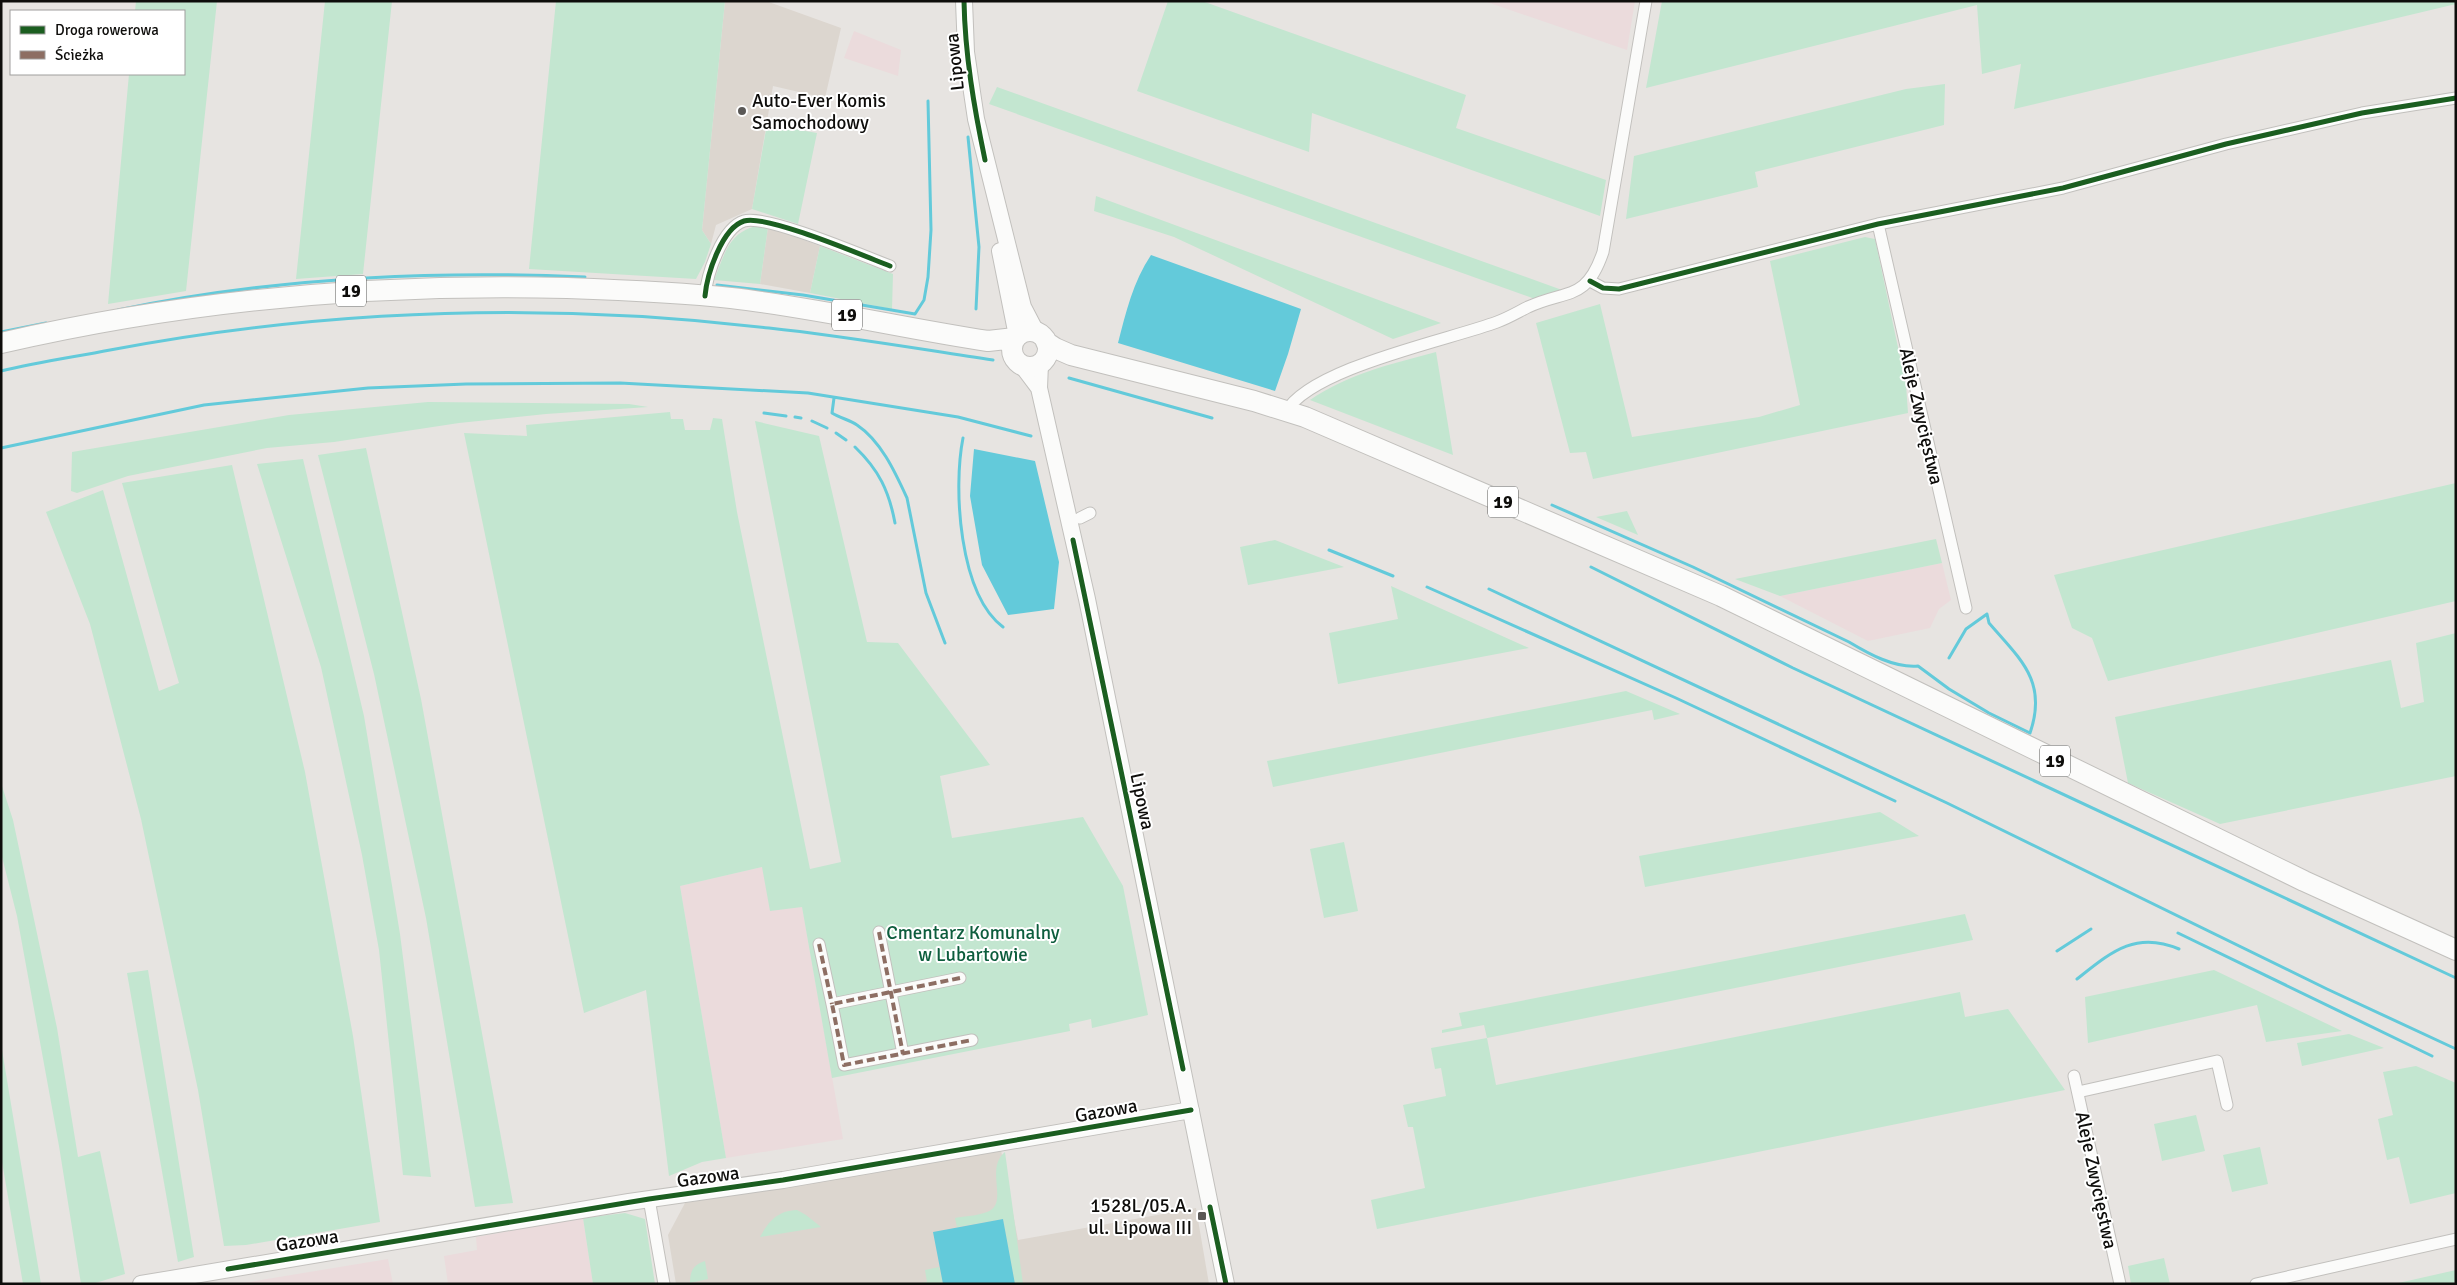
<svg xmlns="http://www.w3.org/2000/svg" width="2457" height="1285" font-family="Signika,sans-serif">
	<rect width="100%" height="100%" fill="#e7e4e1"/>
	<!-- built -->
	<path fill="#dcd6cf" d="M725,1H766L841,28L825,98L773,86L752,209L716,225L711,244L702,230Z
		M768,227L820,246L810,293L760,284Z
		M1001,1150L1018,1240L1196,1208L1209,1284H676L668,1235L685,1203Z"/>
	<!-- industrial -->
	<path fill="#ebdbdc" d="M1484,1H1635L1627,50Z
		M854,31L901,50L898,76L844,58Z
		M1942,563L1951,600L1939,609L1930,628L1868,641L1780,596Z
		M762,867L802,907L843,1139L726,1158L680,886Z
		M583,1218L593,1284H448L444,1256L477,1250L476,1237Z
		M388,1259L393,1284H239L267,1279Z"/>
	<!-- green -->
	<path fill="#c3e6d0" d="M136,1H217L186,291L108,304L129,74H184V11H135Z
		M325,1H392L363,274L296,279Z
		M556,1H725L702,230L711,244L705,262L696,279L529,269Z
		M1168,1H1202L1466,95L1456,128L1606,180L1600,216L1312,113L1309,152L1137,91Z
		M1662,1H2456V4L2014,109L2021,64L1982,74L1977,5L1646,88Z
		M1945,84L1944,125L1755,172L1758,187L1626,219L1634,156L1906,89Z
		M997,87L1562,290L1538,300L989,104Z
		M767,124L817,133L798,224L752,209Z
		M1096,196L1441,323L1393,339L1174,237L1094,211Z
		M756,226L768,227L760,284L714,280C724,256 728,233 756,226Z
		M1865,237L1875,239L1906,385L1908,413L1593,479L1586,452L1570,453L1536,323L1600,304L1632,437L1759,417L1800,405L1770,261Z
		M820,246L893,274L892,309L810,293Z
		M1436,352L1453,455L1310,400C1348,374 1391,364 1436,352Z
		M428,402L629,404L648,407L546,414L459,423L334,442L267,448L128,476L77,493L71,491L72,452L289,415Z
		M670,412L671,419H683L685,430H710L713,418L722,419L737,512L810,869L841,862L755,421L819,436L867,642L898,643L990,765L940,776L952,838L1083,817L1123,886L1148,1015L1092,1028L1091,1019L1069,1024L1070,1031L832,1078L802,907L770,911L762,867L680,886L726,1158L702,1162L669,1176L646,990L584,1013L464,433L527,436L526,425Z
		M366,448L421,699L513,1203L475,1207L426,918L374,674L318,455Z
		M303,459L364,716L400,934L431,1177L403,1175L379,950L362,855L321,667L257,464Z
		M232,465L305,772L353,1036L380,1222L246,1245L224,1246L198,1090L141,819L90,624L46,512L103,490L159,691L179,683L122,483Z
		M2456,483V601L2108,681L2092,638L2072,628L2054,575Z
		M1627,511L1638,535L1596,517Z
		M1936,539L1942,563L1780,596L1735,579Z
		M1275,540L1344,567L1248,585L1240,547Z
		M1391,586L1529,648L1338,684L1329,633L1398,619Z
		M2456,633V776L2220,824L2128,783L2115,717L2391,660L2401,708L2424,702L2416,643Z
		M1626,691L1680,714L1654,720L1652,710L1273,787L1267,761Z
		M1,783L13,820L57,1028L78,1157L100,1151L125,1274L92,1284H81L59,1146L17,916L1,853Z
		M1880,812L1919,836L1645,887L1639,856Z
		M1344,842L1358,911L1324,918L1310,849Z
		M1965,914L1973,940L1487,1038L1496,1085L1960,992L1965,1017L2008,1009L2065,1090L1377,1229L1371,1200L1425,1188L1413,1127H1408L1403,1105L1446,1096L1441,1068L1435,1069L1431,1048L1487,1038L1484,1025L1442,1033V1030L1462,1026L1459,1013Z
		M148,970L194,1257L178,1262L127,973Z
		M2214,970L2342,1031L2266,1042L2257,1005L2088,1043L2085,997Z
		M2349,1034L2384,1048L2302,1066L2297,1043Z
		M1,1044L41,1284H23L1,1156Z
		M2416,1066L2456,1083V1193L2410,1204L2399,1157L2387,1160L2378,1119L2393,1115L2383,1072Z
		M2196,1115L2205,1151L2162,1161L2154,1124Z
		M2260,1147L2268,1184L2232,1192L2223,1155Z
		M1005,1152L1023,1284H1015L1003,1219L957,1227L955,1218C965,1216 977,1216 987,1212C1010,1204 984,1169 1005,1152Z
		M797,1210L806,1215L821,1227L760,1237C769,1221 777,1211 797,1210Z
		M625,1213L645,1219L655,1284H593L583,1218Z
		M2164,1258L2170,1284H2131L2128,1266Z
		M705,1261L708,1279L690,1283C690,1271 693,1265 705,1261Z
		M939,1267L943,1284H915L927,1282L925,1270Z
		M2456,1270V1280L2453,1284H2394Z"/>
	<!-- water -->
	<path fill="#63cada" d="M1151,255L1301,309L1288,354L1275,391L1118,343C1126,312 1133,282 1151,255Z
		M974,449L1035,461L1059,562L1054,609L1008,615L982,565L970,496Z
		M1003,1219L1015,1284H943L933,1232Z"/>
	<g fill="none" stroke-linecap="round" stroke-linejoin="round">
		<!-- stream -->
		<path stroke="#63cada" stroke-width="3" d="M968,137L979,247L976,309
			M717,285L803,295L915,314L924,300L928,277L931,230L928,101
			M118,310C272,278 429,270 585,277
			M1,332L46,323
			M1,371C37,362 74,357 110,350C326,309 550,302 769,328C844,336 919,349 993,360
			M1069,378L1212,418
			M834,398L832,413C840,418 850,420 857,425C881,441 895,472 907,498L926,593L945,643
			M764,413L786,416
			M795,417L801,418
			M812,421L827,428
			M836,433L846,440
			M963,438C953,488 959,594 1003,627
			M855,447C879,470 889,491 895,523
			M1,448L204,405L368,388L466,384L620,383L808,393L958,417L1031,436
			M1552,505L1693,567L1849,642C1869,654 1894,668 1918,666L1949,689L1989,713L2030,733C2048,681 2020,659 1989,623L1987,614L1966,629L1949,658
			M1329,550L1393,576
			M1591,567L1793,668L2456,978
			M1427,587L1676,698L1895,801
			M1489,589L1947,803L2327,989L2456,1049
			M2178,933L2432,1056
			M2057,951L2091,929
			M2077,979C2110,953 2135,930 2179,949"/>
		<defs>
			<path id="street" d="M1878,224L1966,608
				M1590,281L1603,288L1619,289L1878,224L2063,188L2226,144L2362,113L2456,98
				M705,296C707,274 722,228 744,221C766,214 864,256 890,266
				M1286,412C1310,368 1449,340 1497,322C1508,318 1518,312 1528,307C1567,289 1586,302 1603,252L1646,1
				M1080,518L1090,513
				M879,932L903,1054
				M819,944L832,1004
				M960,978L832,1004L844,1065L972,1040
				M2074,1076L2120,1284
				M2078,1092L2217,1061L2227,1105
				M649,1199L664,1284
				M2256,1284L2456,1239"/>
			<path id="secondary" d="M964,1L966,52L976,119L1023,307L1036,332
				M1000,251L1017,336
				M1021,364L1039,388
				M1040,364L1039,388L1087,599L1226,1284
				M141,1284L629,1202L783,1180L1191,1110"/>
			<path id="highway" d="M1012 349a18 18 0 1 1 36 0a18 18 0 1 1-36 0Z
				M1046,342L1055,348L1071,355L1254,401L1305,417L1721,596L2304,881L2456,950
				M1,343C187,300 377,283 567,288C622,290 677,292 731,298C818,308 902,328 988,341L1015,338"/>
		</defs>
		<!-- street casing -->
		<use href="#street" stroke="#c2c0bd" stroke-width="13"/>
		<!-- secondary casing -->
		<use href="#secondary" stroke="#c2c0bd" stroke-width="18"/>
		<!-- highway casing -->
		<use href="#highway" stroke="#c2c0bd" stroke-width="22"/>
		<!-- street -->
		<use href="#street" stroke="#fbfbfa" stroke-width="11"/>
		<!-- secondary -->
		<use href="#secondary" stroke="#fbfbfa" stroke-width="16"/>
		<!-- highway -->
		<use href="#highway" stroke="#fbfbfa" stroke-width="20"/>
		<!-- quiet -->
		<path stroke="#8d6e63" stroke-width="4" stroke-dasharray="8 4" stroke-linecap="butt" d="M879,932L903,1054
			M819,944L832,1004
			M960,978L832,1004L844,1065L972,1040"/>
		<defs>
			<path id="cycleway" d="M964,1C965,55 974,107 985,160
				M1590,281L1603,288L1619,289L1878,224L2063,188L2226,144L2362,113L2456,98
				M705,296C707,274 722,228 744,221C766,214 864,256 890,266
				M1073,540L1183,1069
				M1210,1207L1226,1284
				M228,1269L649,1199L783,1180L1191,1110"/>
		</defs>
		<!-- cycleway casing -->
		<use href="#cycleway" stroke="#fff" stroke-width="8"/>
		<!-- cycleway -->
		<use href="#cycleway" stroke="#1b5e20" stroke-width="5"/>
	</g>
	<!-- markers -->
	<g fill="#5a5856" stroke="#fff" stroke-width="2">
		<circle cx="742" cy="111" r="5"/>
		<rect x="1197" y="1211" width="10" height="10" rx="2.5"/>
	</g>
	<g text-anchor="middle" stroke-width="4" stroke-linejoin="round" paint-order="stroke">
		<!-- shield labels -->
		<g fill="#fff" stroke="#565654" stroke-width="1">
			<rect x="336" y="275.5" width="30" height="31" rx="4"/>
			<rect x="832" y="299.5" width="30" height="31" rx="4"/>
			<rect x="1488" y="486.5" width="30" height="31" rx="4"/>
			<rect x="2040" y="745.5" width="30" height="31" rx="4"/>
		</g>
		<g font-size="18" font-weight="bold" fill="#0e0d0b">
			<text x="351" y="297">19</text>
			<text x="847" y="321">19</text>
			<text x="1503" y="508">19</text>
			<text x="2055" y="767">19</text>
		</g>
		<!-- street labels -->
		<g font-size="19" fill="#0e0d0b" stroke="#fff">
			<text transform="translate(954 62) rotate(-96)" y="7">Lipowa</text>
			<text transform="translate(1922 416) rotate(77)" y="7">Aleje Zwycięstwa</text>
			<text transform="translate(1143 801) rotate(78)" y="7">Lipowa</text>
			<text transform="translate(1106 1110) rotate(-10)" y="7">Gazowa</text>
			<text transform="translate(708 1176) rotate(-8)" y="7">Gazowa</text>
			<text transform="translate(2097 1180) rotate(78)" y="7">Aleje Zwycięstwa</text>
			<text transform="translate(307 1240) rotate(-9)" y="7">Gazowa</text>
		</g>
		<!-- poi labels -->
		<g font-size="19" fill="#0e0d0b" stroke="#fff" text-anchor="start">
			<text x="752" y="107">Auto-Ever Komis<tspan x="752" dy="22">Samochodowy</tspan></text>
			<text x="1192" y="1212" text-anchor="end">1528L/05.A.<tspan x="1192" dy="22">ul. Lipowa III</tspan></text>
		</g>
		<!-- park labels -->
		<g font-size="19" fill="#0d5d3d" stroke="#fff">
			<text x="973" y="939">Cmentarz Komunalny<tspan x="973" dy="22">w Lubartowie</tspan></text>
		</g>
	</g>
	<!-- border -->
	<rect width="2457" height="1285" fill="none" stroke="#0e0d0b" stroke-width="5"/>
	<!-- legend -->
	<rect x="10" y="10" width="175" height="65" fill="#ffffff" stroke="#9f9e9d"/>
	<rect x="20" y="26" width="25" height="8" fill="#1b5e20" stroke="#9f9e9d"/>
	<text x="55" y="35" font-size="15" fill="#0e0d0b">Droga rowerowa</text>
	<rect x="20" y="51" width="25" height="8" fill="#8d6e63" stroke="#9f9e9d"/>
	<text x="55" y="60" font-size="15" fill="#0e0d0b">Ścieżka</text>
</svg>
